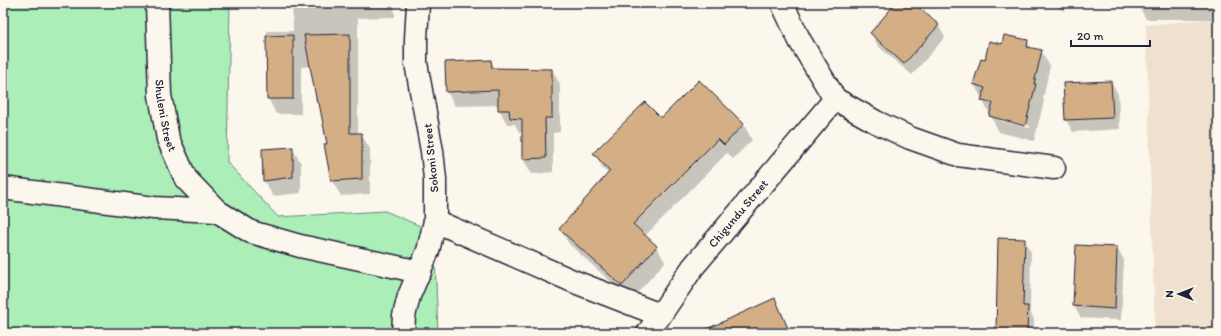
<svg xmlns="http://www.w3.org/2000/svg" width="1221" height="336" font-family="Itim,sans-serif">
	<rect width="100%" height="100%" fill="#fbf7ec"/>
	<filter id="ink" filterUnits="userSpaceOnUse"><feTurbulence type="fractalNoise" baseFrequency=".025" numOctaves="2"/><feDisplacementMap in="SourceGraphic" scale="8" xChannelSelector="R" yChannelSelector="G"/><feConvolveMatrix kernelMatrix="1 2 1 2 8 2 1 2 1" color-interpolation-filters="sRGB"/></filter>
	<g filter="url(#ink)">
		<!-- built -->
		<path fill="#efe1cd" d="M1218,18V333H1155L1146,25Z"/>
		<!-- green -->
		<path fill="#aceeb8" stroke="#67887a" d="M3,3H230L227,162L278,217L385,211L434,232L438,333H3Z"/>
		<!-- shadow -->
		<path fill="#0003" fill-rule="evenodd" d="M292,3H394L395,17L358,18V134H361L370,149V194L341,196L332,181L328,145L322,109L318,102L311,66L301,67V114H276L268,98L267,31H293Z
			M898,3H913L938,25L945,37L912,75L878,46L871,33Z
			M1051,3H1066L1064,11Z
			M1137,3H1218V19H1146Z
			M1027,41L1032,49L1041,51L1050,66L1043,99L1044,101L1034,141L999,132L974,84L986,61L1002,45ZM1001,118L1030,126V128L1001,121Z
			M491,61L495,69L552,70L560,84V132L553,133V172L532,174L523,159V132H519L515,124H507L499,109V105L455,106L447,92Z
			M699,81L744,125L752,140L733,159L727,153L645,236L656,246L665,262L631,300L569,244L560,229L609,174L603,169L595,153L661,120Z
			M1111,82L1118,94L1120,129L1073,132L1066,120Z
			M292,148L301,163V193L273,196L264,181Z
			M1024,240L1031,252L1030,312L1034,319V333H997Z
			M1077,246L1117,248L1124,260L1121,320L1081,318L1074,306Z
			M774,299L791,333H716Z"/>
		<!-- building -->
		<path fill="#d4af86" stroke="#22223b" d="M896,3H914L939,25L904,64L870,33Z
			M350,34V133H362V179L331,181L324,144H327L319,103H317L304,35Z
			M293,35V99H267L266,36Z
			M1004,35L1028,40L1027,47L1042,50L1034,84H1036L1025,126L989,116L993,103L981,101L985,88L973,84L981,59L985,60L989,41L1002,44Z
			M491,60L492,68L552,69V118H545L546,158L522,159V119L510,118L509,110H498V90L446,92L445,62Z
			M699,80L744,124L724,145L718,139L633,224L657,246L622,286L559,229L610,171L593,153L645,102L661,118Z
			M1111,81L1113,118L1065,120L1063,83Z
			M293,147V177L263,181L262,149Z
			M998,238L1025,239L1023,306H1028L1027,333H996Z
			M1076,245L1117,247L1115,309L1073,306Z
			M775,298L790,333H698Z"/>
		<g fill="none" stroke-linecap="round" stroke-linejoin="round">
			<defs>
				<g id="minor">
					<path id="s1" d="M157,3L160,95L168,139L186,179L217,211L251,232L300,246L420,272"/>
					<path d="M782,3L800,41L835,99L876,122L910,138L958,155L1054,168"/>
					<path d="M3,188L154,208L217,211"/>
					<path d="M435,221L575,282L660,315"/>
					<path d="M403,333L404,316L409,296L428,251L435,221V179L432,151L416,63V39L418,3"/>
					<path id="s2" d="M648,333L693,267L835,99"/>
				</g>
			</defs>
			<!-- minor casing -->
			<use href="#minor" stroke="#22223b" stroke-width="25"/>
			<!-- minor -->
			<use href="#minor" stroke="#fbf7ec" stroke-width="22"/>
		</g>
	</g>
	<g text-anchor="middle" stroke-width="3" stroke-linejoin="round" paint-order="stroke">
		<!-- street labels -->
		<g font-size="12" fill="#22223b" stroke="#fbf7ec">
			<text dy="4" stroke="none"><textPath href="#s1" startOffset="113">Shuleni Street</textPath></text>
			<text transform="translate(431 158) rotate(-96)" y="4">Sokoni Street</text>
			<text dy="4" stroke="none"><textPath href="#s2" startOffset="150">Chigundu Street</textPath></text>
		</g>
	</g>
	<!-- margin -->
	<rect width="1221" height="336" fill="none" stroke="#fbf7ec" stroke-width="16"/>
	<rect x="8" y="8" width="1205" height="320" fill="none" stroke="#22223b" stroke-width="1.5" filter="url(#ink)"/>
	<!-- north arrow -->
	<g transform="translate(1179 294) rotate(270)" stroke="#fbf7ec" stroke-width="3" paint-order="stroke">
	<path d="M0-3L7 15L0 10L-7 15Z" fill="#22223b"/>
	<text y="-6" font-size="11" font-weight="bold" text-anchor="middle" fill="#22223b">N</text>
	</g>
	<!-- scale -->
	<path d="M1071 40v6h79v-6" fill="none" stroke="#22223b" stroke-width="2"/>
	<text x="1077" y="40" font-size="12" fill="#22223b" stroke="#fbf7ec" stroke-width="3" paint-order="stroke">20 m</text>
</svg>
